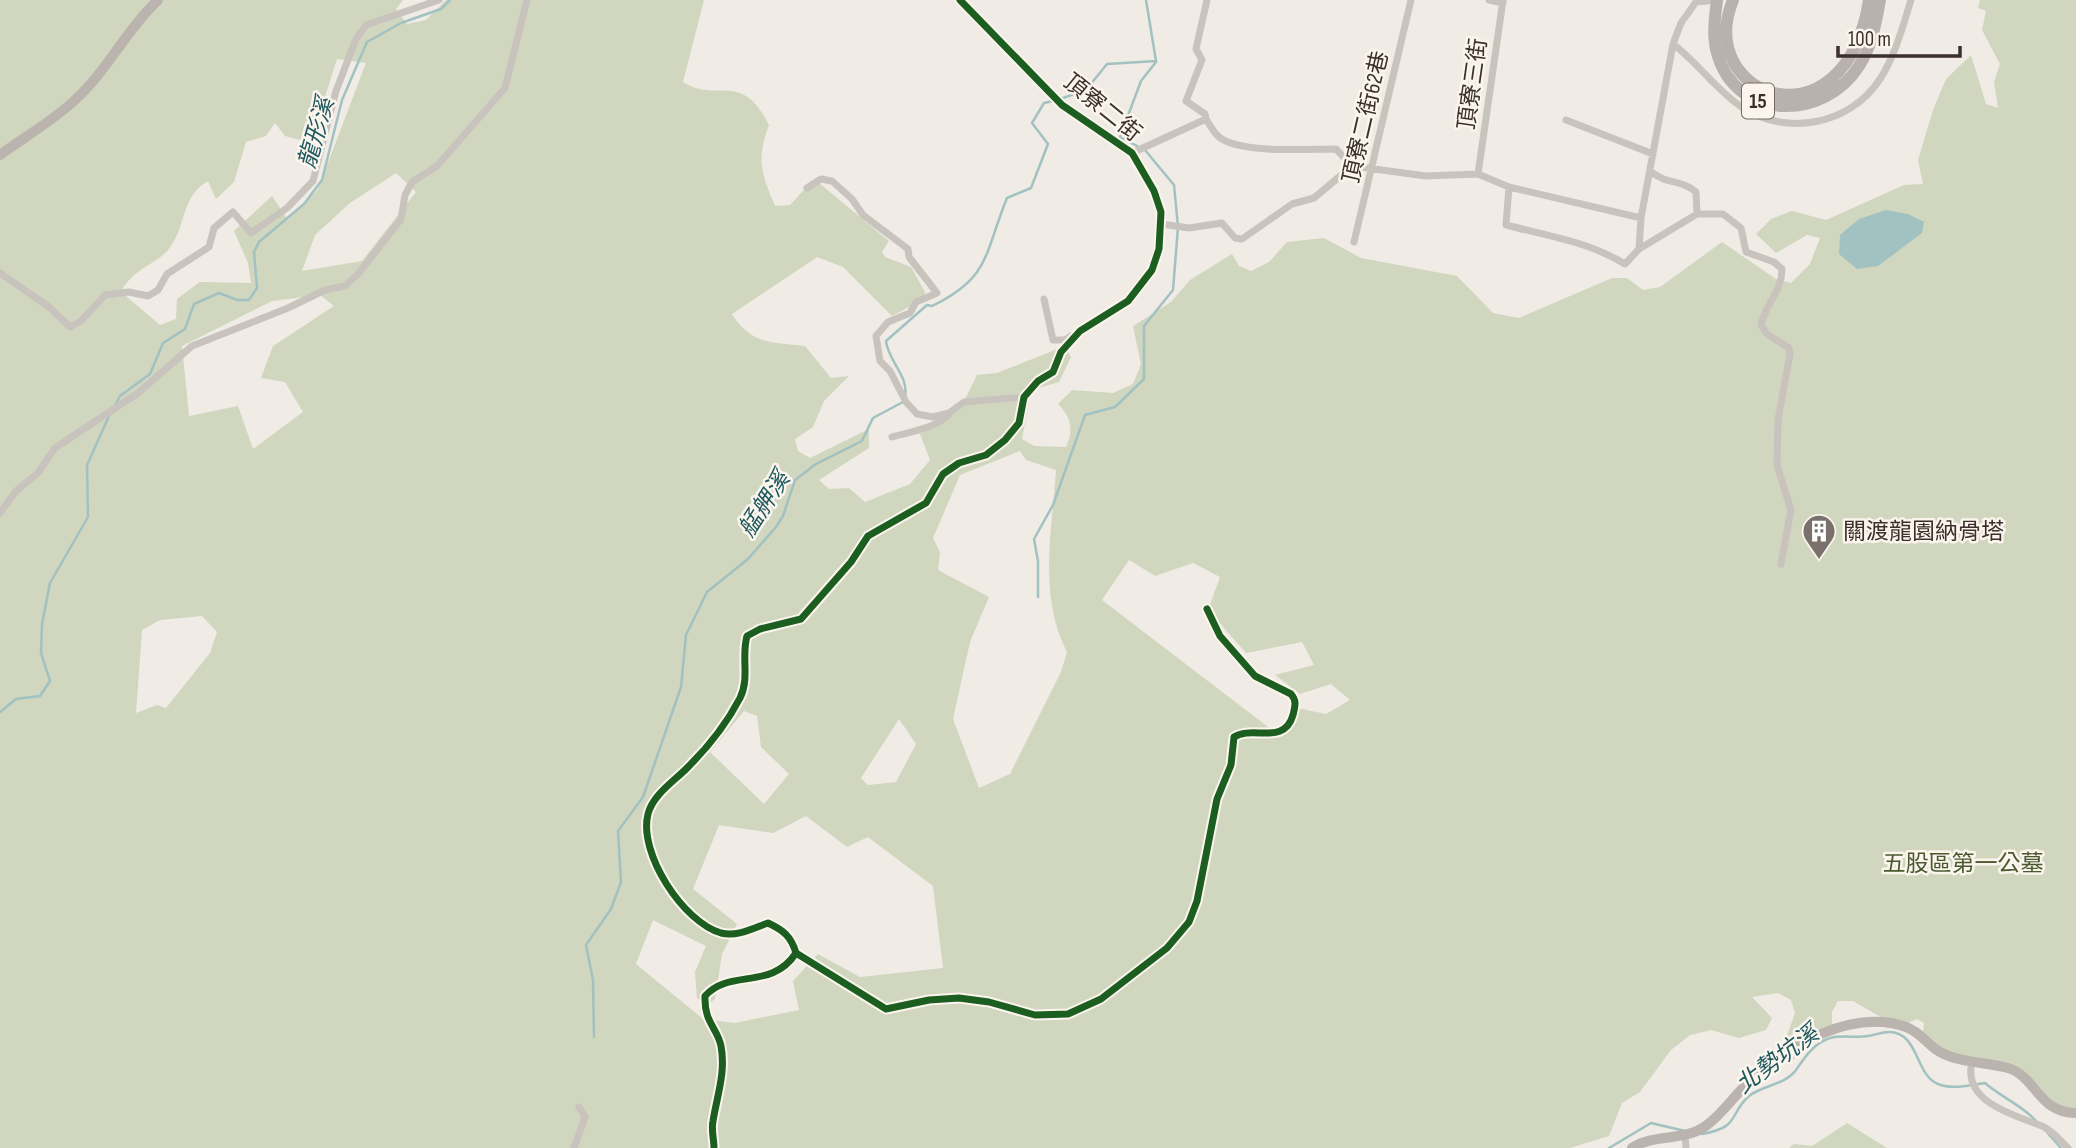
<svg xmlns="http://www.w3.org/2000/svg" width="2076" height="1148" font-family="'Sofia Sans Condensed','Noto Sans TC',sans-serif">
	<rect width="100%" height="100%" fill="#f0ebe5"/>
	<!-- green -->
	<path fill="#d1d6bf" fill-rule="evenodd" d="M0,0H403L396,9L407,24L426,20L446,0H704L683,82C718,104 741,69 769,125C756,160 761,172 775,206L790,205L812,181L819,183L889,241L882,252L885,257L911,267L925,292L924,299L892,316L843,267L817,257L732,314C751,345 772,342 805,346L831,378L849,376L824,401L813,427L795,439L798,451L810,458L869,429V448L819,480L829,489L849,488L865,502L910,484L930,460L920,434L960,409L977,375L997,373L1065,346L1071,357L1059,382L1031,390L1022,439L1034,446L1066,447C1074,430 1071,417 1058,404L1072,390L1113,393L1133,384L1141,364L1133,326L1171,302L1190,280L1232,254L1239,266L1251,271L1269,262L1287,242L1324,238L1361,258L1457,276L1493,313L1519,318L1612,278H1627L1643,290L1660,287L1722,242L1776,279L1791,283L1810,264L1820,238L1807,235L1776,253L1756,234L1771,219L1792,211L1826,220L1904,185L1923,184L1918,160L1933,110L1946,79L1971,55L1986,104L1998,108L1994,82L2000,64L1982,30L1986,11L1978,8L1980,0H2076V1109L2057,1106L2028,1079L1941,1051L1923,1033L1924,1023L1917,1019L1898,1027L1853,1001H1838L1832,1012V1026L1813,1037L1789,1065L1779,1058L1795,1013L1791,1000L1778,993L1752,997L1772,1018L1766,1030L1739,1038L1711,1030L1690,1035L1671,1050L1640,1092L1622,1103L1609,1136L1570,1148H0ZM337,59L366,63L318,189L288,220L272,196L234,231L248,263L251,283L200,282L177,299L176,319L160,325L127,297L123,288C138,266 155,265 168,250C187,227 180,197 208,181L216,199L234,182L246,142L266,136L275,123L285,136L300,140L318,119ZM396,173L416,192L362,261L302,271L315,235L350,203ZM320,295L334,306L273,346L261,378L285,382L303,412L253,449L238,406L189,416L182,346L272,301ZM1020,451L1026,460L1056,470C1052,531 1038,596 1067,652L1061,672L1010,774L979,788L953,719L970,642L989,597L938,570L940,552L933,538L960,475ZM1129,560L1155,576L1193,563L1220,577L1208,610L1246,653L1302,642L1314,665L1275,675L1300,694L1331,684L1350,700L1326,714L1292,707L1281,737L1102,600ZM202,616L217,632L210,653L166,708L157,705L136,713L142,630L160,620ZM744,711L757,716L761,747L789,774L764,804L710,752ZM899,719L916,744L896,782L868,785L861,778ZM806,816L847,847L868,837L933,886L943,968L860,977L818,954L793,981L799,1010L735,1023L703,1019L636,964L653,920L706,946L695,972L697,998L707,1005L715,999L722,954L737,924L693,889L719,825L773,833Z
		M1847,1123L1887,1148H1789L1794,1144L1812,1146Z"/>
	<!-- water -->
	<path fill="#a1c2c1" d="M1886,210L1908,214L1924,222L1922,233L1878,266L1857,269L1839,254L1840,235L1859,219Z"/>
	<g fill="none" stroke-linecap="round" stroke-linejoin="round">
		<!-- stream -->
		<path stroke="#a1c2c1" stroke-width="2.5" d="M1060,99L1086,90L1107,64L1156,61L1146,0
			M1139,147L1120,137L1141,81L1156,62
			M905,396C909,376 888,361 886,341L927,305L932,306C991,277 984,254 1007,198L1031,188L1048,144L1032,123L1044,103L1053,101
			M114,407L120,396L150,374L163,343L185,329L194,304L219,293L237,300H249L257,288L254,252L259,242L304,204L322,180L342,100L367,42L401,23L441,9L450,0
			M1038,597V561L1034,539L1053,505L1085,415L1115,407L1144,379V326L1173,290L1178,227L1174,185L1145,150
			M0,712L16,699L40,696L50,681L41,653L42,624L50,583L88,517L87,465L109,416
			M594,1037L593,980L586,945L611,909L621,882L618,831L643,797L681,687L686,635L707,592L748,559L776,527L783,516L795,480L816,464L862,441L873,418L903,402
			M2045,1130L2061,1148
			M1702,1134C1741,1127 1728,1115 1749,1096C1763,1085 1785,1085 1796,1070C1805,1057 1814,1043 1830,1038C1842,1035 1856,1038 1868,1036C1875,1035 1882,1032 1889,1032C1919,1032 1915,1075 1938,1084C1952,1090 1971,1085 1985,1083C2002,1098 2024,1106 2038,1123
			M1609,1148L1651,1123L1685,1131"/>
		<!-- street -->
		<path stroke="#c9c3be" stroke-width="7" d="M1489,0L1503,3
			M1673,44C1698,63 1717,91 1743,108C1788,137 1851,124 1880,79C1895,56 1903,26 1911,0
			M1206,119L1205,114L1186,101L1202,60L1196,49L1207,0
			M1566,120L1653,154
			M1132,153L1206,119C1209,124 1214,133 1219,137C1240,154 1308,149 1336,149L1352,166L1426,176L1478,174L1509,187L1641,218
			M1478,174L1503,0
			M1509,187L1506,225C1548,236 1587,241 1625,264L1639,249L1697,214L1696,192C1679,178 1669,186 1650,171
			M807,188L821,179L832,181L852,199L863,215L908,249L909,257L937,293L916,302L910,313L888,322L876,336L880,361L890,371L906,402L917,414L933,417L949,413L964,402L1024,397
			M1697,214H1723L1741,228L1746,252L1774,262L1782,269C1782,292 1765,304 1761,325L1767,334L1789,348L1790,354L1778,420L1777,465L1791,510L1781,564
			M1161,224L1189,228L1222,223L1235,238L1242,239L1292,204L1314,198L1352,166
			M1354,242L1411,0
			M1639,249L1641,218L1673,44L1681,23L1696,2L1717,0
			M0,273L49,307L70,327L81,321L105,295L129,292L148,296L158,290L167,274L209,247L214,228L233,212L251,233L287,208L313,181L336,91L356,39L366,25L439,0
			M1044,299L1053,340H1065L1071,336
			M892,437C910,432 937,428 949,414
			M0,513L16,491L38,473L55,448L138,393L192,346L288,308L325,290L345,286L358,274L401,219L405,195L412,182L437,166L505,88L527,0
			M796,953L886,1009L929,1000L959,998L989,1002L1035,1015L1068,1014L1101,999L1167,948L1189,922L1197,901L1217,799L1231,765L1234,737C1253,725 1284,746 1293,715C1295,706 1297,701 1291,694L1255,676L1220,636L1207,609
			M1972,1062C1962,1102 2014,1115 2042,1126C2052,1130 2060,1140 2068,1148
			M1685,1135L1686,1148
			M574,1148L585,1117L579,1107
			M714,1148C714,1139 711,1130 713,1121C717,1096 726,1072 721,1046C717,1027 704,1023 705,996C730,968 771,991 796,953C791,936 783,930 768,923C754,928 737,937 721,933C683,922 638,853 648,814C653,794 676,780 689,766C708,747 727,723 740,698C750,678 741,657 747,636L760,629L801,619L851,562L868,536L926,503L943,474L959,463L986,455L1005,440L1019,423L1024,397L1038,381L1053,372L1061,352L1080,331L1128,301L1152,270L1159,249L1161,212L1154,191L1132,153L1062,105L960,0"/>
		<!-- secondary -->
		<path stroke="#bab3ae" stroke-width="10" d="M0,155C24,137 53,121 75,100C107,71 126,30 158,0
			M1632,1148C1655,1133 1685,1142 1707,1125C1722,1114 1734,1096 1748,1083C1786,1046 1852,1008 1906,1027C1921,1032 1927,1045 1940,1052C1960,1063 1986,1062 2008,1068C2037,1077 2038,1113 2076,1113"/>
		<!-- primary -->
		<path stroke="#b8b1ad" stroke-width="12" d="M1717,0C1715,17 1712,36 1717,53C1736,122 1824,121 1859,66C1872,46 1876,22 1880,0
			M1733,0C1693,99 1846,151 1869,0"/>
		<defs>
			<path id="cycleway" d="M796,953L886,1009L929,1000L959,998L989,1002L1035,1015L1068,1014L1101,999L1167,948L1189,922L1197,901L1217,799L1231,765L1234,737C1253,725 1284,746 1293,715C1295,706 1297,701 1291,694L1255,676L1220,636L1207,609
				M714,1148C714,1139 711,1130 713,1121C717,1096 726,1072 721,1046C717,1027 704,1023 705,996C730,968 771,991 796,953C791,936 783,930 768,923C754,928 737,937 721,933C683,922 638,853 648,814C653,794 676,780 689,766C708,747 727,723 740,698C750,678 741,657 747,636L760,629L801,619L851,562L868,536L926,503L943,474L959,463L986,455L1005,440L1019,423L1024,397L1038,381L1053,372L1061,352L1080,331L1128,301L1152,270L1159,249L1161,212L1154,191L1132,153L1062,105L960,0"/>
		</defs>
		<!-- cycleway casing -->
		<use href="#cycleway" stroke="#fbf5ee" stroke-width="11"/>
		<!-- cycleway -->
		<use href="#cycleway" stroke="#1b5e20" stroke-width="7"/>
	</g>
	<!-- icons -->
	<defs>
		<symbol id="building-pin" viewBox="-11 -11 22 30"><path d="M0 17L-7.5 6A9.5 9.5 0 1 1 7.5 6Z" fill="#7a716c" stroke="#fbf5ee"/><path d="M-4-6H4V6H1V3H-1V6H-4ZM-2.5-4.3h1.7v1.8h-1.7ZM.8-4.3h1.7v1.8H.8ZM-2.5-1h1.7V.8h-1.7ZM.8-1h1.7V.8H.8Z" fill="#fff"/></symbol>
	</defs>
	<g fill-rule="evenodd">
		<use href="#building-pin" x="1800" y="512" width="38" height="52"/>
	</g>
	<g text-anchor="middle" stroke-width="5" stroke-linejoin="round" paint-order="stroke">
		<!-- shield labels -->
		<rect fill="#fbf5ee" stroke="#756b66" stroke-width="2" x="1742" y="83.5" width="32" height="35" rx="5"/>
		<g font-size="21" font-weight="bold" fill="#3b302b">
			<text x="1758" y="108">15</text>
		</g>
		<!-- street labels -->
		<g font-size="23" fill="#3b302b" stroke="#fbf5ee">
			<text transform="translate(1472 84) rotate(-82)" y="8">頂寮三街</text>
			<text transform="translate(1103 107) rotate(39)" y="8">頂寮二街</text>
			<text transform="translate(1365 117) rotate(-77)" y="8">頂寮二街62巷</text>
		</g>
		<!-- poi labels -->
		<g font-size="23" fill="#3b302b" stroke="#fbf5ee" text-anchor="start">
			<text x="1843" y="539">關渡龍園納骨塔</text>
		</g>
		<!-- park labels -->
		<g font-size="23" fill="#4a5a2e" stroke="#fbf5ee">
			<text x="1963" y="871">五股區第一公墓</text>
		</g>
		<!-- water labels -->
		<g font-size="24" font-style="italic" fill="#1f5a5e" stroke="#fbf5ee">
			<text transform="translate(316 133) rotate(-74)" y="8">龍形溪</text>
			<text transform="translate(764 504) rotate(-57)" y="8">艋舺溪</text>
			<text transform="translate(1777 1059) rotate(-37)" y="8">北勢坑溪</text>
		</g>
	</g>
	<!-- scale -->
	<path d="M1838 46v10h122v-10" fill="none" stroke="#3b302b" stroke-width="3.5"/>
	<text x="1848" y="46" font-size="21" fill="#3b302b" stroke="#fbf5ee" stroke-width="5" paint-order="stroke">100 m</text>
</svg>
